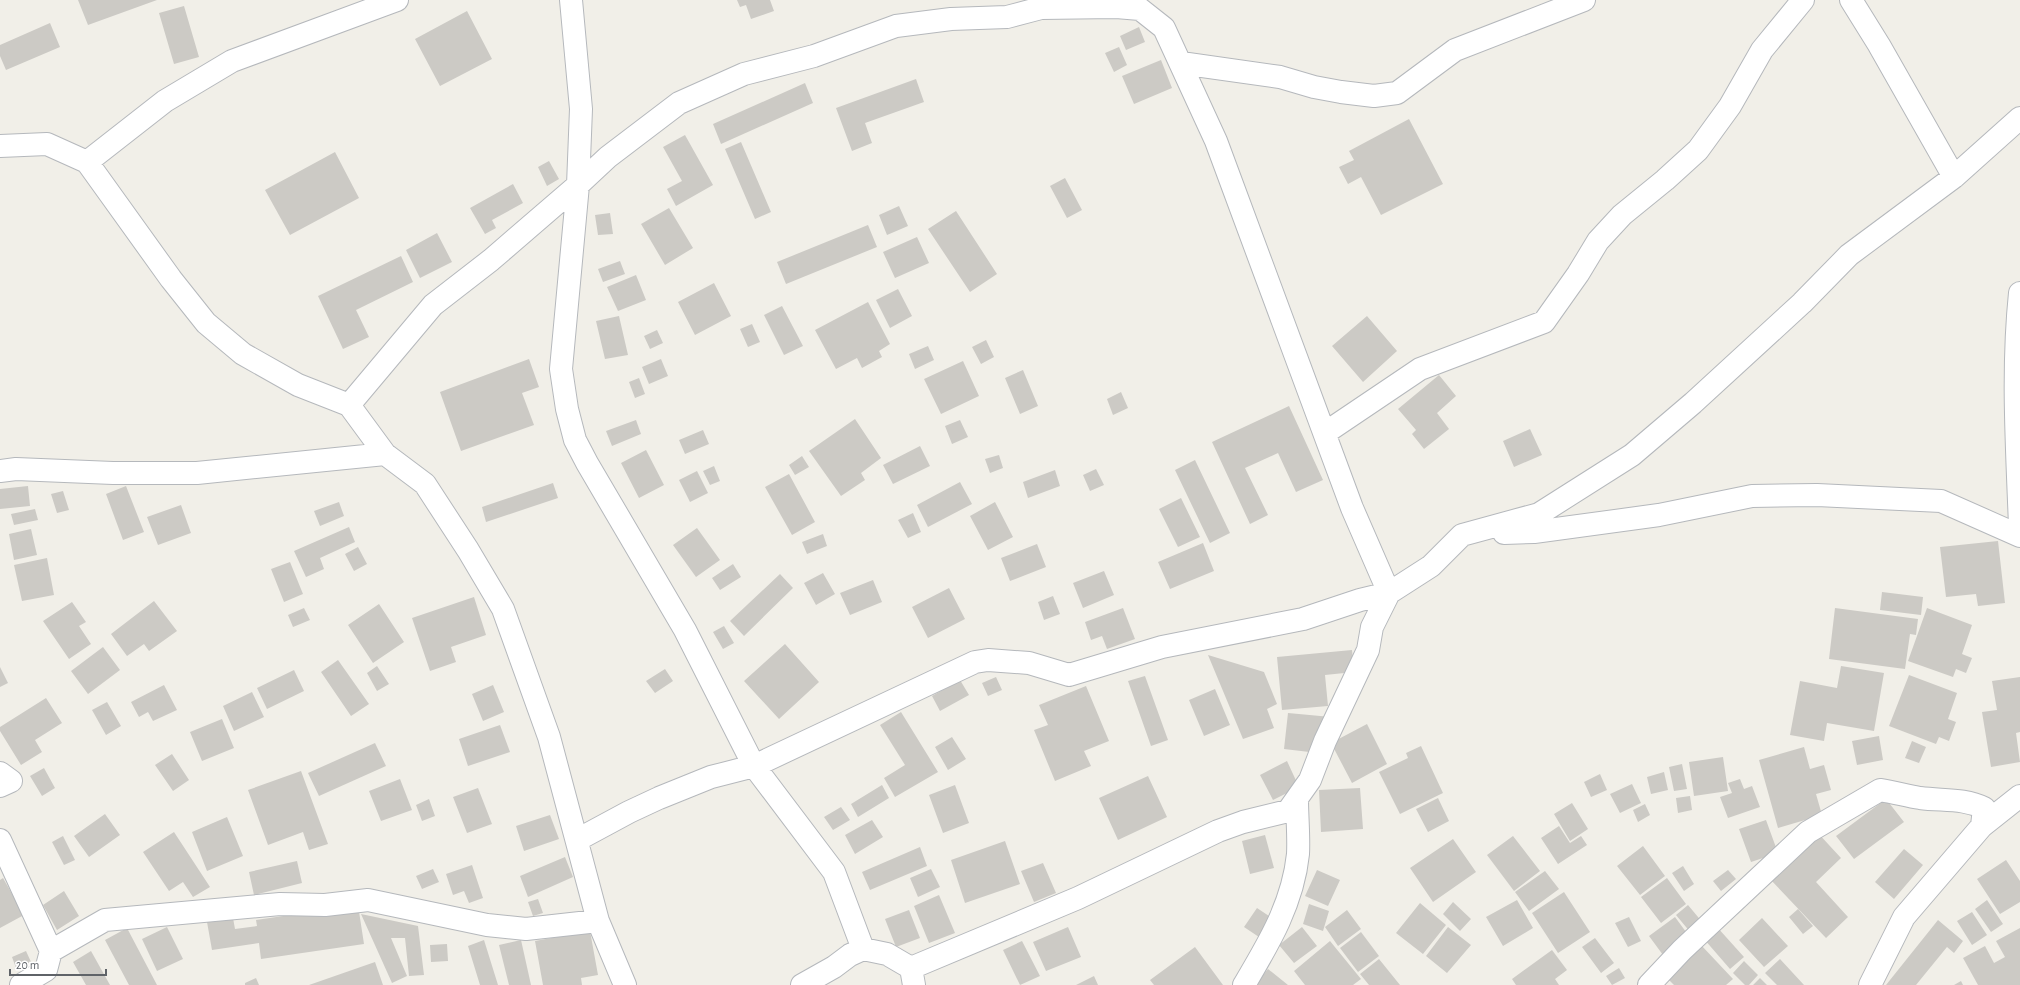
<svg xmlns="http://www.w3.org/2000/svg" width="2020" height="985" font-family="'Alegreya Sans',sans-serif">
	<rect width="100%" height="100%" fill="#f1efe8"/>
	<!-- building -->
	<path fill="#cccac5" d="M78,0H157L88,25Z
		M737,0H770L774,11L751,19L746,5L740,7Z
		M184,6L199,57L174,64L159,13Z
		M467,11L492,59L440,86L415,39Z
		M50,23L60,47L6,70L0,56V45Z
		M1139,27L1145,42L1126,50L1120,36Z
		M1119,47L1127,65L1114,72L1105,53Z
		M1161,60L1172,88L1134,104L1122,76Z
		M916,79L924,102L865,123L872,143L852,151L836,108Z
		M805,83L813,103L721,144L713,124Z
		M1409,119L1443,184L1381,215L1361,177L1348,184L1339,167L1354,160L1349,151Z
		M685,135L713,185L676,206L667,189L682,181L663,147Z
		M741,142L771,212L755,219L725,149Z
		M335,152L359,198L290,235L265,190Z
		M549,161L559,179L547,186L538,167Z
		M1065,178L1082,210L1067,218L1050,186Z
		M513,184L523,203L492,220L496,228L485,234L470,208Z
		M899,206L908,226L887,235L879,215Z
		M669,208L693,248L665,265L641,224Z
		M956,211L997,274L970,292L928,229Z
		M610,213L613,234L598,235L595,215Z
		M868,225L877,247L786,284L777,262Z
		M437,233L452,262L420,278L406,250Z
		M917,237L929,263L895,278L883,252Z
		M401,256L413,282L356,310L369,337L343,349L318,296Z
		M620,261L625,274L603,282L598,269Z
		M636,275L646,300L618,311L607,287Z
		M714,283L731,316L695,335L678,302Z
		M898,289L912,316L890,328L876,300Z
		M868,302L890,344L879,351L882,357L862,368L857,358L836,369L815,330Z
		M782,306L803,346L784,355L764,315Z
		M619,316L628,355L605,359L596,321Z
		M1367,316L1397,351L1363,382L1332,346Z
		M752,324L760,342L748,347L740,329Z
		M657,330L663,343L650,349L644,336Z
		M986,340L994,357L981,364L972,347Z
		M928,346L934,360L915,369L909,354Z
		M529,359L539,387L522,393L534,425L461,451L440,392Z
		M661,359L668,376L649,384L642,367Z
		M963,361L979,396L941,414L924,379Z
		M1023,370L1038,406L1020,414L1005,378Z
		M1439,375L1456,396L1437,413L1449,429L1424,449L1412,434L1416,430L1398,409Z
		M639,378L645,394L635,398L629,382Z
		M1121,392L1128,408L1113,415L1107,399Z
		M1289,406L1323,480L1296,492L1278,453L1245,468L1268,515L1250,524L1212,442Z
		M855,419L881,458L861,473L865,480L841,496L809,451Z
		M636,420L641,434L612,446L606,431Z
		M960,420L968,437L952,444L945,426Z
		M1530,429L1542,455L1514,467L1503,441Z
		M703,430L709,444L685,454L679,440Z
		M920,446L930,466L893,484L883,465Z
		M646,450L664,485L639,498L621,463Z
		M999,455L1003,468L990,473L985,459Z
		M802,456L809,467L795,475L789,465Z
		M1195,460L1230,533L1210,543L1175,470Z
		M714,466L720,481L710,485L703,471Z
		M1096,469L1104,485L1090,491L1083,475Z
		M1055,470L1060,486L1028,498L1023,482Z
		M697,471L708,493L690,502L679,480Z
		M789,474L815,522L792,535L765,487Z
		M960,482L972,504L928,527L917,505Z
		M553,483L558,498L486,522L482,507Z
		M28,486L30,506L0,509V489Z
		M126,486L144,532L123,540L106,494Z
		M63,491L69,510L57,513L51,494Z
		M1181,498L1200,537L1178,547L1159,509Z
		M339,502L344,516L320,526L314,511Z
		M995,502L1013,537L988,550L970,516Z
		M181,505L191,533L158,545L147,517Z
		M35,509L38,520L14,525L11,514Z
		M913,513L921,532L908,538L898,520Z
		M349,527L355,542L320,558L324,569L306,577L294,551Z
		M697,528L720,560L696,577L673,545Z
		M31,529L37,555L14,560L9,534Z
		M823,534L827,546L807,554L802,542Z
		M1998,541L2005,603L1978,606L1976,594L1946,597L1940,547Z
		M1203,543L1214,571L1170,589L1158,562Z
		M1037,544L1046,567L1010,581L1001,558Z
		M358,547L367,564L354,571L345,554Z
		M47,558L54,595L22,601L14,565Z
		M290,562L303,594L284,602L271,569Z
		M733,564L741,577L720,590L712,578Z
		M1104,571L1114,595L1083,608L1073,583Z
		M823,573L835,594L816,605L804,583Z
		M780,574L793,588L744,636L730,621Z
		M873,580L882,602L850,615L840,593Z
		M949,588L965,619L928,638L912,607Z
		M1882,592L1923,597L1921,615L1880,610Z
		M1053,596L1060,614L1044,620L1038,602Z
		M474,597L486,635L451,647L456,662L430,671L412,618Z
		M154,601L177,631L149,651L144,644L127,656L111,634Z
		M72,602L86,622L79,626L91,644L69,659L43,621Z
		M379,604L404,642L373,663L348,625Z
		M304,608L310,620L293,627L288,615Z
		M1123,608L1135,639L1107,649L1102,636L1091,640L1085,622Z
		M1835,608L1918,619L1916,635L1910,634L1905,669L1829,659Z
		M1927,608L1972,625L1962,654L1972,658L1966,673L1956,669L1953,677L1908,661Z
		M724,626L734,643L723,649L713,632Z
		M785,644L819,682L779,719L744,681Z
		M103,647L120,670L88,694L71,671Z
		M1352,650L1354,672L1325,675L1328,706L1282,710L1277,657Z
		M1208,655L1264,672L1277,704L1267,709L1274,728L1243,739Z
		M338,660L369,704L351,716L321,672Z
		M377,666L389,684L377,691L367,673Z
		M1841,666L1884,673L1874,731L1827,723L1824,741L1790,735L1800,681L1837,688Z
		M0,667L8,683L0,687Z
		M665,669L673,681L655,693L646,681Z
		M294,670L304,691L267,709L257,688Z
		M1909,675L1957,693L1948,719L1956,722L1949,741L1939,737L1936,744L1889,726Z
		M1145,676L1168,740L1151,746L1128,681Z
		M996,677L1002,690L988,696L982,683Z
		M2020,677V732L2016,733L2020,762L1991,767L1982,712L1997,710L1992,681Z
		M960,680L969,695L940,711L932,696Z
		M164,685L177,710L153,721L148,712L139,717L131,702Z
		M493,685L504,712L483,721L472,694Z
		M1086,686L1109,741L1084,751L1091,766L1055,781L1034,730L1048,725L1039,705Z
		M1215,689L1230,725L1204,736L1189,700Z
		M252,692L264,717L234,731L223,706Z
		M46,698L62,723L35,740L42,752L21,765L0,731V727Z
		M107,702L121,726L106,735L92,710Z
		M901,712L938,772L895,797L884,778L905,765L880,725Z
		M1288,713L1331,717L1318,753L1284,749Z
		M222,719L234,748L202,761L190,732Z
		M1367,724L1387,764L1352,783L1331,743Z
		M500,725L510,752L468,766L459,739Z
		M1879,736L1883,760L1857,765L1852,741Z
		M952,737L966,759L948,770L935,747Z
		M1912,741L1926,747L1919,763L1905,758Z
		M375,743L386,766L319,796L308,773Z
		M1421,746L1443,793L1400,814L1379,772L1408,758L1406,753Z
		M1804,747L1810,769L1824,765L1831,790L1816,794L1822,815L1778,828L1759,760Z
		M172,754L189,780L173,791L155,765Z
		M1723,757L1728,791L1694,796L1689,762Z
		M1287,761L1299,787L1273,800L1260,775Z
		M1682,764L1687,789L1674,791L1669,767Z
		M44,768L55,788L42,796L30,776Z
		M301,771L328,844L309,850L303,832L268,845L248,790Z
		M1664,772L1668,790L1651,794L1647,777Z
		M1600,774L1607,790L1591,797L1584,782Z
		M1148,776L1167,817L1118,840L1099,798Z
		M400,779L412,810L381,821L369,791Z
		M1740,779L1744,789L1752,786L1760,807L1728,818L1720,797L1732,793L1728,783Z
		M1632,784L1641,803L1620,813L1610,794Z
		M882,785L889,798L858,817L851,804Z
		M955,785L969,823L943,833L929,795Z
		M478,788L492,824L467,833L453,797Z
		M1360,788L1363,829L1321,832L1319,790Z
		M1690,796L1692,810L1678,813L1676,798Z
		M1438,798L1449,821L1428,832L1416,809Z
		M429,799L435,816L422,821L416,805Z
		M1886,799L1904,822L1854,859L1836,836Z
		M1572,803L1588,829L1570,841L1554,814Z
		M1645,804L1650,815L1638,822L1633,810Z
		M841,807L850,820L833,830L824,817Z
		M105,814L120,835L89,857L74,836Z
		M550,815L559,839L524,851L516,826Z
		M227,817L243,856L207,871L192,832Z
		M872,820L883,837L855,854L845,835Z
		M1766,820L1778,853L1751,862L1739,829Z
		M1559,826L1570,843L1581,836L1587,845L1558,864L1541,838Z
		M174,832L210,887L193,897L183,882L169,891L143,852Z
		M1817,832L1841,858L1816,882L1848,917L1826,938L1769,878Z
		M1265,835L1274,868L1250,874L1242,841Z
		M63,836L75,860L64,865L52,842Z
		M1513,836L1540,871L1514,891L1487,855Z
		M1453,839L1476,872L1433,902L1410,868Z
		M1005,841L1020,884L965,903L951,860Z
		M1643,846L1665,876L1640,895L1617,866Z
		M920,847L927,866L870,890L862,872Z
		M1904,849L1923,865L1894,899L1875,882Z
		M565,857L573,877L528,897L520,876Z
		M2006,860L2020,881V902L2000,914L1977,879Z
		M297,861L302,883L254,895L249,872Z
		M1043,863L1056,893L1034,902L1021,871Z
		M472,865L483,898L469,903L464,891L453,895L446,874Z
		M1683,866L1694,884L1684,891L1672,873Z
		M433,869L439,882L422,889L416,876Z
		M931,869L940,887L918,897L910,878Z
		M1317,870L1340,880L1328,906L1305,896Z
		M1728,870L1736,879L1721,891L1713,881Z
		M1545,871L1559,889L1529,911L1515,892Z
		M3,878L24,915L0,928V880Z
		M1667,878L1686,904L1661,923L1641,897Z
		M64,891L79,916L57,930L43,905Z
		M1564,892L1590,932L1558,953L1532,913Z
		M939,895L955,933L929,943L914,906Z
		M538,899L543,913L533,916L528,902Z
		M1517,900L1533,928L1503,946L1486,917Z
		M1987,900L2003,924L1991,932L1975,909Z
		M1453,902L1471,919L1460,931L1443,914Z
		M1420,903L1446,925L1423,954L1396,933Z
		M1309,904L1329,911L1323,931L1303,924Z
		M358,905L364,944L261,959L259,943L212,950L207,922L233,918L235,929L257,926L256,920Z
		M1688,905L1703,923L1691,933L1676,915Z
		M1257,908L1272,918L1259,937L1244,927Z
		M1798,909L1813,926L1803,934L1789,917Z
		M909,910L920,938L896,947L885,919Z
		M1347,910L1361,929L1338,946L1325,927Z
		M1972,912L1987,935L1972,945L1957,921Z
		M361,914L418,926L424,975L409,976L405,938H391L407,976L392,983Z
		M1629,917L1641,941L1628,947L1615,923Z
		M1675,917L1689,936L1663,955L1649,936Z
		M1762,918L1788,946L1764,967L1739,940Z
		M1938,920L1963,941L1954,953L1947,947L1916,985H1886Z
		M167,927L183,959L157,971L142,939Z
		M1068,927L1081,957L1046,971L1033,942Z
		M1302,927L1317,946L1294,963L1279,945Z
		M1448,927L1471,945L1447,973L1426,956Z
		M1717,927L1744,957L1730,969L1704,939Z
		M127,928L157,985H129L105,940Z
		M2020,928V985H1978L1963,958L1985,946L1994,963L2005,957L1996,941Z
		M590,931L598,975L581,978L582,985H543L535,941Z
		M1361,932L1379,956L1358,972L1340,948Z
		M1595,938L1614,963L1601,973L1582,947Z
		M484,940L498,985H480L468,946Z
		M521,940L531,985H509L499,945Z
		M1022,941L1040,976L1020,985L1003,950Z
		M1330,941L1361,979L1353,985H1305L1294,971Z
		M447,944L448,961L431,962L430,945Z
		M1701,945L1733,979L1726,985H1674L1666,977Z
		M1195,947L1223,985H1154L1150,980Z
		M1552,950L1567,970L1555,979L1559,985H1516L1512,979Z
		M26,951L31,962L16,968L12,957Z
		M91,951L110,985H86L73,962Z
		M1379,959L1400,985H1369L1360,974Z
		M1780,959L1804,985H1777L1765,973Z
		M1744,961L1758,975L1749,985H1745L1733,973Z
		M375,962L383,985H309Z
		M1619,968L1625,978L1612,985L1606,976Z
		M1268,969L1288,985H1255Z
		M1094,976L1098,985H1076Z
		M256,978L259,985H245V983Z
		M1760,978L1767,985H1753Z
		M1961,981L1963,985H1954Z"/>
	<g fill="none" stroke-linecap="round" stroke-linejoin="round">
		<defs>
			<path id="minor" d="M1851,0L1879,45L1954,177
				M1181,63L1280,77L1314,87L1341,92L1374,96L1397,93L1455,50L1584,0
				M0,146L47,144L87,162L171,279L206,323L243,354L298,385L349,405L385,454L425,484L468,550L503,609L549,737L598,921L625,985
				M87,162L165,101L232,61L397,0
				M2020,293C2012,370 2017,448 2020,526
				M349,405L433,305L491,260L578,185L581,109L571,0
				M1325,433L1420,369L1544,322L1578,274L1598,241L1622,215L1665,180L1698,150L1730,106L1762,50L1803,0
				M0,471L16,469L113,473H197L385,454
				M1504,533L1534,532L1659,515L1752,496L1817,495L1941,501L2020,536
				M0,773L11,781L0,786
				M0,840L51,951
				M577,840L629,812L659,798L711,777L754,766L975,662L988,660L1029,663L1069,675L1162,647L1303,619L1360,600L1389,593L1352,508L1216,141L1164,28L1140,9L1116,7L1041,8L1007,17L951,19L896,26L814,56L744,74L679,103L608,157L578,185L561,369L567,409L575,440L587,463L685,630L754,766L834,872L863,949
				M911,968L1078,898L1218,831L1243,822L1288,811L1310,780L1325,741L1368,650L1372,627L1389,593L1431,566L1462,535L1539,514L1632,455L1693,403L1802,303L1849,255L1954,177L2020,118
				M21,985L46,970L51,951L105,920L280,904L325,905L368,900L487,925L526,929L598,921
				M802,985L834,967L850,955L863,949L887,954L911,968L914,985
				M1244,985C1269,943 1293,903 1298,854C1299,836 1297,817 1297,799
				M1649,985L1682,950L1808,832L1880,790C1894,792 1907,796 1920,798C1943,801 1964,798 1984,808L1982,826
				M1870,985L1904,917L1982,826L2020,796"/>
		</defs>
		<!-- minor casing -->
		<use href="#minor" stroke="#b5b8bc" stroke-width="24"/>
		<!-- minor -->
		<use href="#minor" stroke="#fff" stroke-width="22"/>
	</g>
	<!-- scale -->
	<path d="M10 969v6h96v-6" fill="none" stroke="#5f6368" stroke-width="2"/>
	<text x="16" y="969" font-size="12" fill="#5f6368" stroke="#ffffff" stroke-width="3" paint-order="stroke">20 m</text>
</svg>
